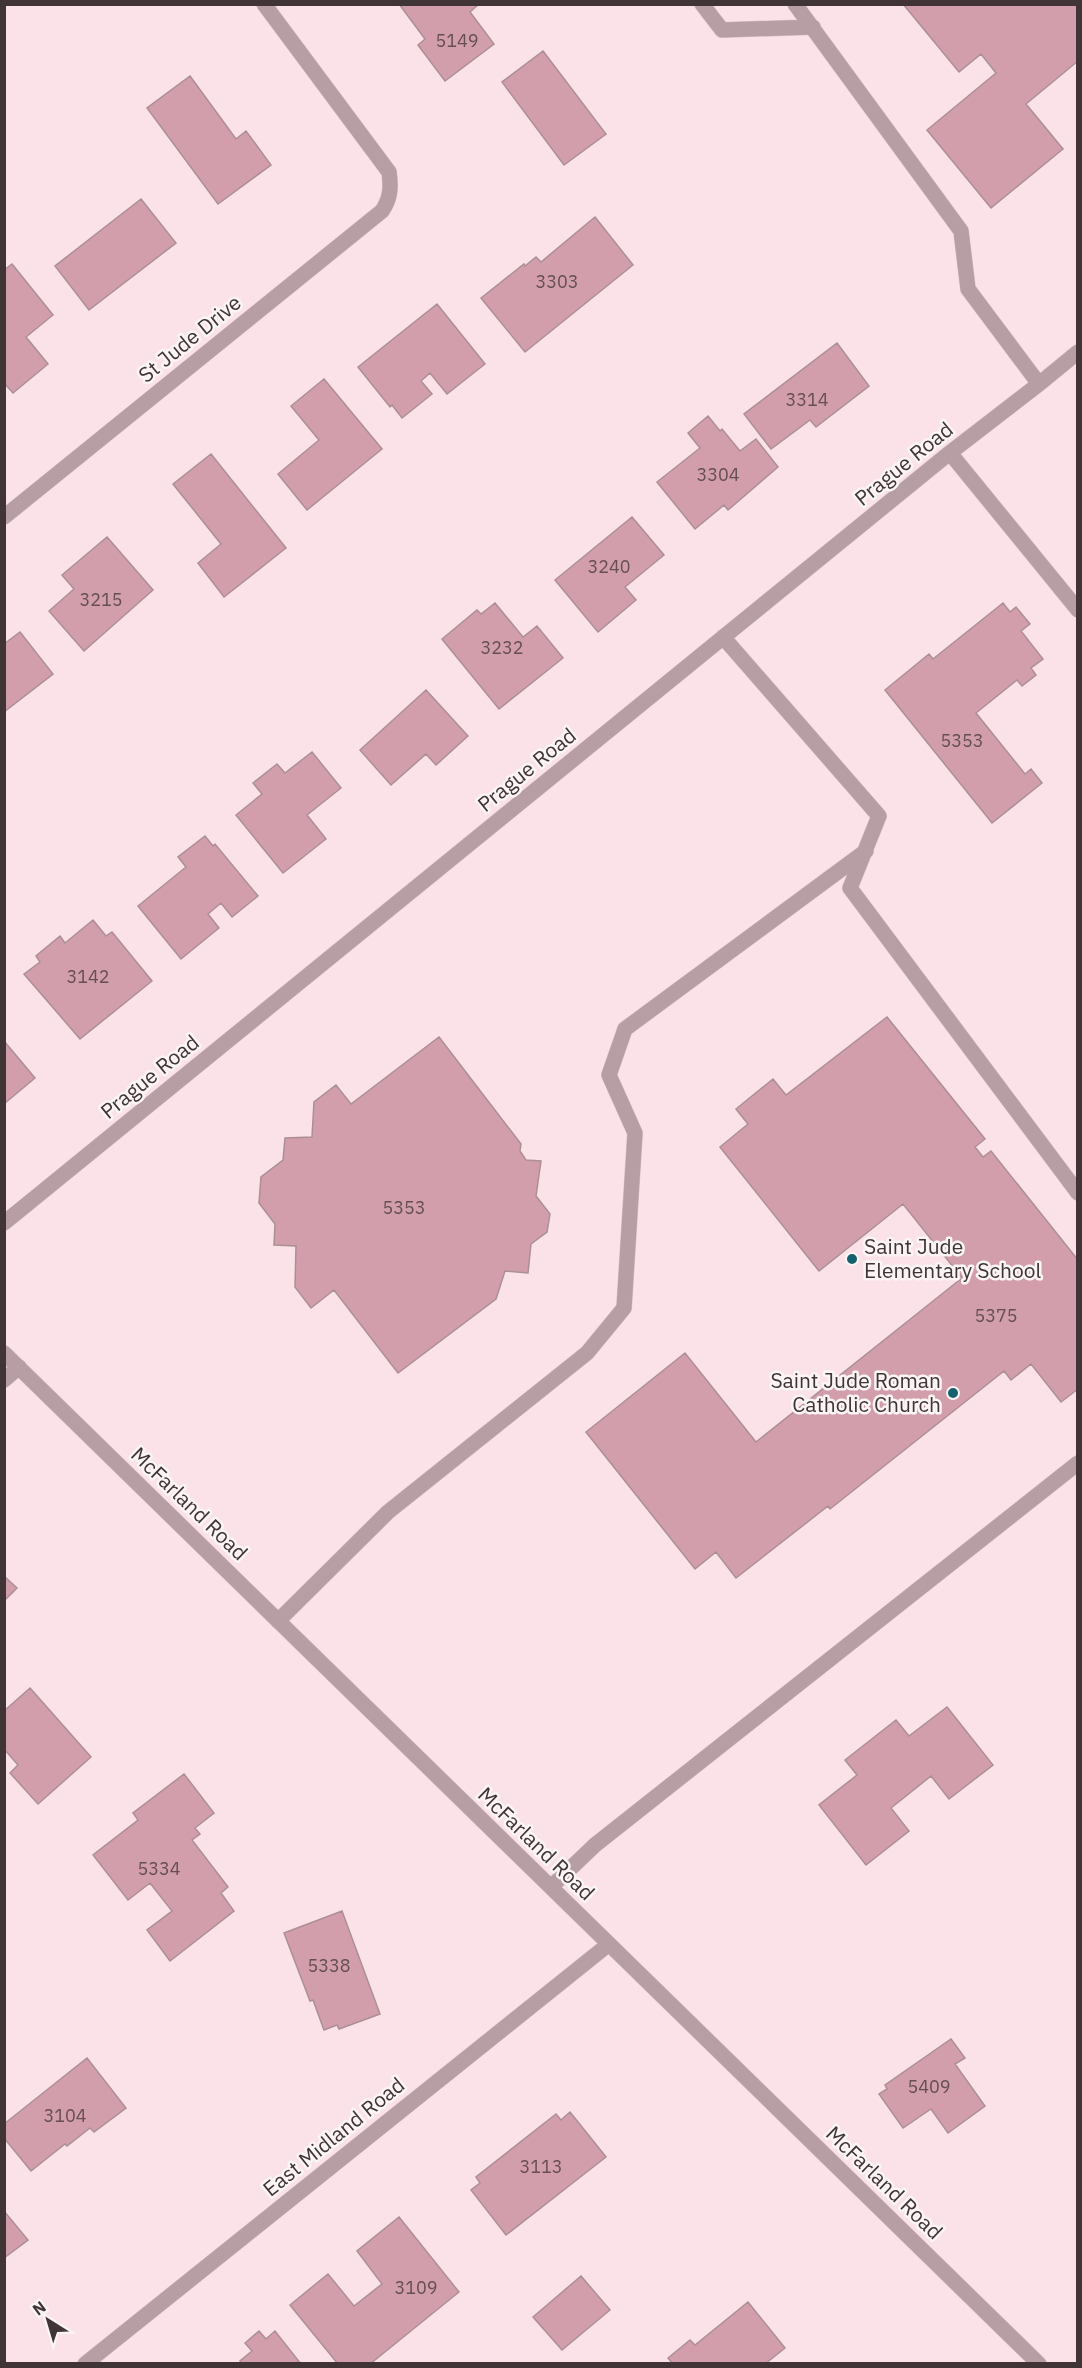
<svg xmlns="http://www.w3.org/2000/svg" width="1082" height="2368" font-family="'IBM Plex Sans',sans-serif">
	<rect width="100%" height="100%" fill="#fbe2e8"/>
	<!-- building -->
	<path fill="#d39eac" stroke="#ac8f96" stroke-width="1.5" d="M399,4H479L470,12L494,44L445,81L418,45L425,39Z
		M903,4H1078V61L1026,104L1063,149L991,208L927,130L996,73L981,54L959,72Z
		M543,51L606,134L564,165L502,82Z
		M190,76L236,139L246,131L271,165L218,204L147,108Z
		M141,199L176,243L89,310L55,266Z
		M595,217L633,265L525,352L481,298L524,264L525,266L536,257L541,262Z
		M12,264L53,315L26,337L48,364L13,393L4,383V270Z
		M437,304L485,364L447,394L430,373L421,381L432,394L402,418L392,405L390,407L358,367Z
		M837,343L869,386L816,427L810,420L771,449L744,414Z
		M324,379L382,449L307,510L278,474L319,440L291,406Z
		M708,416L720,431L722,429L740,451L756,439L778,467L728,510L724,505L695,529L657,482L700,448L688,433Z
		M211,454L286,548L224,597L198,563L221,544L173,484Z
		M632,517L664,555L625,587L636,600L598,632L555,580Z
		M107,537L153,590L84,651L49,611L74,589L62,575Z
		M495,603L523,637L537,626L563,658L499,709L442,639L477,610L481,614Z
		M1003,603L1010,612L1016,607L1030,624L1021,631L1043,659L1031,668L1036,675L1022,686L1017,680L976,713L1025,774L1031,769L1042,783L992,823L885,690L929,654L933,659Z
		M20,632L53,674L4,712V644Z
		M426,690L468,736L436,765L426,754L391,785L360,750Z
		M312,752L341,788L307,815L326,839L283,873L236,815L262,794L253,783L277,764L285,773Z
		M205,836L213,846L215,844L258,896L232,917L221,903L208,914L219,928L181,959L138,906L186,867L178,857Z
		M93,920L106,936L112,932L152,981L80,1039L24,974L40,962L36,956L60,936L65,943Z
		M887,1017L985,1139L975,1147L983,1157L991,1151L1078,1260V1389L1061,1402L1031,1364L1011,1380L1004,1371L830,1509L828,1506L736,1578L716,1552L695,1569L586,1432L685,1353L756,1442L962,1278L903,1204L819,1271L720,1147L748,1124L736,1109L773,1079L786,1095Z
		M439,1037L521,1144L520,1151L526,1160L541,1161L536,1196L550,1214L547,1232L531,1244L528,1273L505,1271L496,1299L398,1373L334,1290L311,1308L295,1287L296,1246L274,1245L275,1224L259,1203L261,1177L283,1160L285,1138L312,1137L314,1102L336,1085L351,1104Z
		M4,1041L35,1078L4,1104Z
		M4,1576L17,1588L4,1601Z
		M30,1688L91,1757L38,1804L10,1773L18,1765L4,1749V1711Z
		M947,1707L993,1765L949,1799L931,1776L891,1808L909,1831L866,1865L819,1805L857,1775L845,1760L896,1720L909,1736Z
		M184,1774L214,1813L195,1828L200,1834L192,1840L228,1887L221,1893L234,1911L170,1961L147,1930L172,1911L150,1883L128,1900L93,1855L138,1820L133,1813Z
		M342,1911L380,2014L339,2029L337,2025L324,2030L313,2000L310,2001L284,1933Z
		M951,2039L965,2058L955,2064L985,2106L948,2133L931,2109L903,2128L879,2094L887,2089L885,2085Z
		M87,2058L126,2108L94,2132L90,2128L67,2146L65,2144L31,2171L4,2138V2124Z
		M570,2112L606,2157L506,2235L471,2190L480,2183L476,2177L556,2114L561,2120Z
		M4,2211L28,2240L4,2258Z
		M399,2217L459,2292L370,2364H338L290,2305L328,2274L354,2306L382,2284L357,2251Z
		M581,2276L610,2310L562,2350L533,2317Z
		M748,2302L785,2348L765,2364H673L668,2358L690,2340L695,2345Z
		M259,2331L266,2339L275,2331L301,2364H242L240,2361L252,2351L245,2343Z"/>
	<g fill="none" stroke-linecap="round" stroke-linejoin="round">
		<defs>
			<path id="minor" d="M702,4L722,30L813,27
				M795,4L961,231L968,289L1039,384
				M950,453L1078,610
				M4,517L382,211C391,198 391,186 389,172L264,4
				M723,637L879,816L850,888L1078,1193
				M4,1223L947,455L1039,384L1078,352
				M4,1353L1039,2364
				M4,1380L19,1367
				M278,1621L388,1512L587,1353L624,1308L635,1133L609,1075L625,1029L866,851
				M551,1887L595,1845L1078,1463
				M85,2364L609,1944"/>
		</defs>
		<!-- minor casing -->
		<use href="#minor" stroke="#d6bfc5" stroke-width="16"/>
		<!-- minor -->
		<use href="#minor" stroke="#b69ea4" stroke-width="15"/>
	</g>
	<!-- markers -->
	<g fill="#15616d" stroke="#fbf5f6" stroke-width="2">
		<circle cx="852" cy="1259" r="6"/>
		<circle cx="953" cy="1393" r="6"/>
	</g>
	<g text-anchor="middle" stroke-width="5" stroke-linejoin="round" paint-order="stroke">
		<!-- number labels -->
		<g font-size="18" fill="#654e54">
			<text x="457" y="47">5149</text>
			<text x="557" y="288">3303</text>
			<text x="807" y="406">3314</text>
			<text x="718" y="481">3304</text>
			<text x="609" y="573">3240</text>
			<text x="101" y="606">3215</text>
			<text x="502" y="654">3232</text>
			<text x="962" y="747">5353</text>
			<text x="88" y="983">3142</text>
			<text x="404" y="1214">5353</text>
			<text x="996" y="1322">5375</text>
			<text x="159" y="1875">5334</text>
			<text x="329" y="1972">5338</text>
			<text x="929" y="2093">5409</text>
			<text x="65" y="2122">3104</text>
			<text x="541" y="2173">3113</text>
			<text x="416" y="2294">3109</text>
		</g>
		<!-- street labels -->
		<g font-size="21" fill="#403437" stroke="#fbf5f6">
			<text transform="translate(190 339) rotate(-39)" y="7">St Jude Drive</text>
			<text transform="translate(904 464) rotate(-39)" y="7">Prague Road</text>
			<text transform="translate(527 770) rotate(-39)" y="7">Prague Road</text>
			<text transform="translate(150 1077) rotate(-39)" y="7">Prague Road</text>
			<text transform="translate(189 1504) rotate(44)" y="7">McFarland Road</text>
			<text transform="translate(536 1844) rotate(44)" y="7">McFarland Road</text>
			<text transform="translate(334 2137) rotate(-39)" y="7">East Midland Road</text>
			<text transform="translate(884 2183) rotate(44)" y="7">McFarland Road</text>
		</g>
		<!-- poi labels -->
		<g font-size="21" fill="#403437" stroke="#fbf5f6" text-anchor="start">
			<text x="864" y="1254">Saint Jude<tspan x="864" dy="24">Elementary School</tspan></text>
			<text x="941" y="1388" text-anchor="end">Saint Jude Roman<tspan x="941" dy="24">Catholic Church</tspan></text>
		</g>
	</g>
	<!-- border -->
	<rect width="1082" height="2368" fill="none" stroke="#403437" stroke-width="12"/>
	<!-- north arrow -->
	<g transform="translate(48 2320) rotate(323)" stroke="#fbf5f6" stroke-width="4.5" paint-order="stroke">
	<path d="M0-4.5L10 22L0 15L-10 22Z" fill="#403437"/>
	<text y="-9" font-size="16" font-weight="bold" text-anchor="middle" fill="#403437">N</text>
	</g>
</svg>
